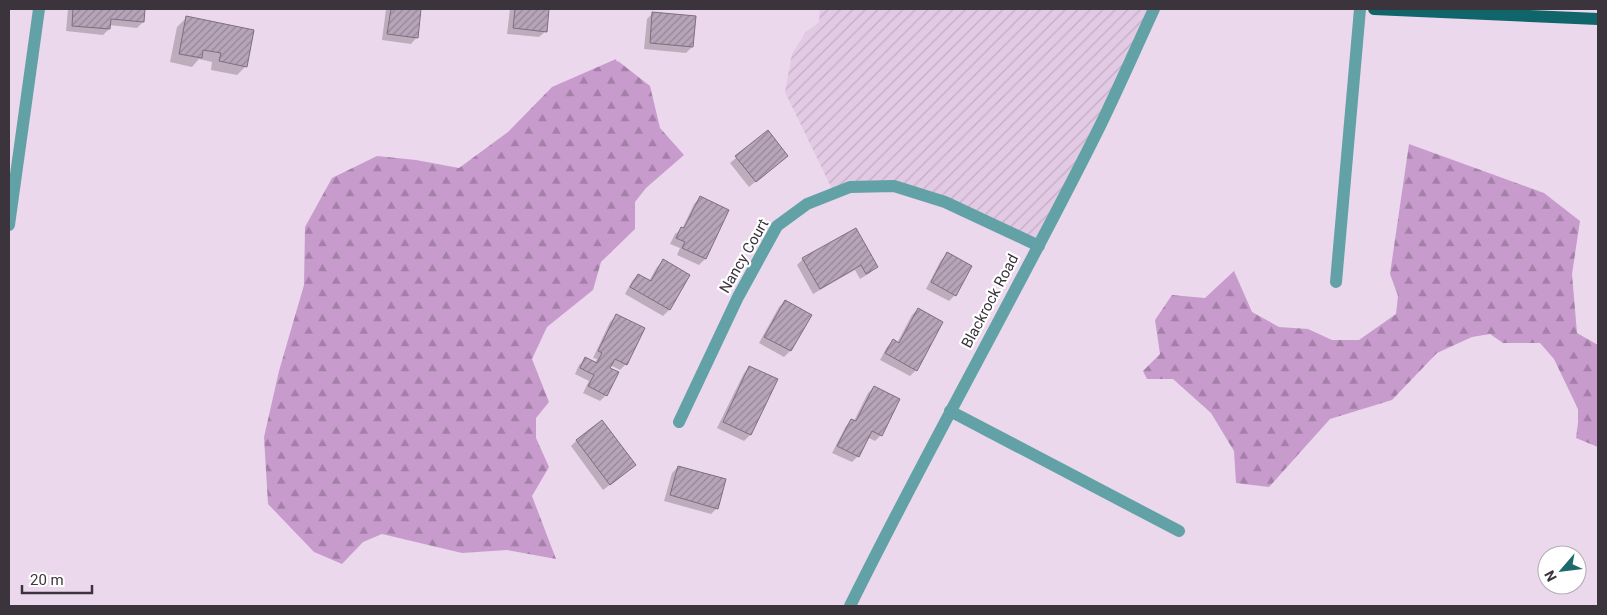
<svg xmlns="http://www.w3.org/2000/svg" width="1607" height="615" font-family="Roboto,sans-serif">
	<defs>
		<pattern id="industrial-furrows" width="10" height="10" patternUnits="userSpaceOnUse" patternTransform="scale(1.25)"><rect width="10" height="10" fill="#e2c9e4"/><path d="M-1 1l2-2M0 10L10 0M9 11l2-2" fill="none" stroke="#c3adc4"/></pattern>
		<pattern id="forest-firs" width="22" height="20" patternUnits="userSpaceOnUse" patternTransform="scale(1.25)"><rect width="22" height="20" fill="#c89bcd"/><path d="M5 1l3.5 6h-7zM16 11l3.5 6h-7z" fill="#a47fa8"/></pattern>
		<pattern id="building-hatch" width="6" height="6" patternUnits="userSpaceOnUse" patternTransform="scale(1.25)"><rect width="6" height="6" fill="#b6a4b8"/><path d="M-1 1l2-2M0 6l6-6M5 7l2-2" fill="none" stroke="#958697"/></pattern>
	</defs>
	<rect width="100%" height="100%" fill="#ebd8ec"/>
	<!-- industrial -->
	<path fill="url(#industrial-furrows)" d="M820,9H1151L1035,245L940,200L883,185L833,191L785,92L792,54L805,33L819,22Z"/>
	<!-- forest -->
	<path fill="url(#forest-firs)" d="M616,59L617,62L618,61L650,86L660,128L684,155L646,188L635,202V229L601,262L593,290L547,327L532,359L549,402L536,418V438L549,467L532,496L556,559L507,550L462,553L382,534L363,542L342,564L314,552L268,504L264,437L279,371L304,285L305,227L332,178L377,156L416,160L459,168L508,132L552,87Z
		M1409,144L1544,193L1580,221L1572,274L1577,333L1598,345V447L1576,438L1578,423V409L1554,359L1540,343H1503L1490,334L1472,337L1437,353L1392,400L1330,419L1269,487L1236,483L1234,451L1211,413L1173,379H1147L1143,371L1160,354L1155,320L1172,295L1205,298L1234,271L1252,312L1279,327L1308,329L1332,340H1359L1396,314L1398,296L1390,274Z"/>
	<!-- shadow -->
	<path fill="#0003" d="M68,9H144L143,22L137,28L109,25V29L103,35L66,31Z
		M386,9H420L417,37L411,44L382,40Z
		M510,9H548L546,31L539,37L507,34Z
		M653,13L692,47L686,53L644,49L647,19Z
		M186,18L246,66L237,75L211,70L212,62L199,59L192,67L170,62L177,27Z
		M767,132L781,161L749,187L730,163Z
		M700,198L727,211L705,259L699,265L677,255L680,248L670,244L675,234L682,229L694,204Z
		M855,230L876,267L870,273L860,279L855,270L813,294L797,265L803,259Z
		M947,254L955,295L949,301L926,289L941,260Z
		M663,261L688,275L669,310L663,316L625,294L632,281L638,275L649,281L657,267Z
		M785,301L790,351L784,357L759,343L779,307Z
		M918,309L916,370L910,376L880,360L887,347L893,341L897,343L912,315Z
		M616,316L626,364L620,370L610,365L606,395L600,401L583,393L589,381L575,374L579,365L585,359L595,363L597,359L593,358L610,322Z
		M750,367V435L744,441L717,428L744,373Z
		M874,387L881,435L875,441L867,437L858,456L852,462L832,453L846,426L852,420L854,421L868,393Z
		M577,440L628,471L603,490L571,446Z
		M678,467L717,508L711,514L664,501L672,473Z"/>
	<!-- building -->
	<path fill="url(#building-hatch)" stroke="#7f6e80" d="M73,9H145L144,22L111,19L110,29L72,26Z
		M391,9H421L418,38L387,34Z
		M515,9H549L547,32L513,28Z
		M652,12L696,16L693,47L650,43Z
		M186,16L254,30L247,67L219,61L221,53L203,50L202,58L179,54Z
		M768,130L788,156L756,182L735,156Z
		M700,196L729,210L706,259L682,248L685,242L676,238L681,227L684,228Z
		M856,228L878,267L866,274L861,265L820,289L802,258Z
		M947,252L972,266L956,296L931,282Z
		M663,259L690,275L670,310L630,287L638,274L651,281Z
		M785,300L812,315L791,351L764,337Z
		M918,308L943,322L917,371L885,353L893,339L899,343Z
		M616,314L645,328L627,365L615,359L610,368L619,372L607,396L588,386L594,375L580,368L585,357L597,363L602,353L598,351Z
		M749,366L778,379L751,435L723,422Z
		M874,386L900,399L882,436L872,431L859,457L837,446L851,419L856,421Z
		M602,420L636,465L610,485L576,440Z
		M678,466L726,479L718,509L670,495Z"/>
	<g fill="none" stroke-linecap="round" stroke-linejoin="round">
		<!-- minor -->
		<path stroke="#62a2a6" stroke-width="12" d="M9,225L39,9
			M1336,282L1360,9
			M950,411L1179,531
			M679,422L738,297L777,226L807,204L850,187L894,186L945,202L1039,246
			M850,606C930,444 1020,287 1100,126C1119,87 1136,48 1154,9"/>
		<!-- major -->
		<path stroke="#0f656a" stroke-width="12" d="M1374,9L1598,19"/>
	</g>
	<g text-anchor="middle" stroke-width="4.5" stroke-linejoin="round" paint-order="stroke">
		<!-- street labels -->
		<g font-size="15" fill="#3c343c" stroke="#fff">
			<text transform="translate(744 256) rotate(-60)" y="5">Nancy Court</text>
			<text transform="translate(990 301) rotate(-62)" y="5">Blackrock Road</text>
		</g>
	</g>
	<!-- border -->
	<rect width="1607" height="615" fill="none" stroke="#3c343c" stroke-width="20"/>
	<!-- north arrow -->
	<g transform="translate(1562 570) rotate(242)"><circle r="24" fill="#ffffff" stroke="#b1aeb1"/>
	<path d="M0-4L9 19L0 12L-9 19Z" fill="#1c696e"/>
	<text y="-8" font-size="14" font-weight="bold" text-anchor="middle" fill="#3c343c">N</text>
	</g>
	<!-- scale -->
	<path d="M22 585v8h70v-8" fill="none" stroke="#3c343c" stroke-width="2.5"/>
	<text x="30" y="585" font-size="15" fill="#3c343c" stroke="#ffffff" stroke-width="4" paint-order="stroke">20 m</text>
</svg>
